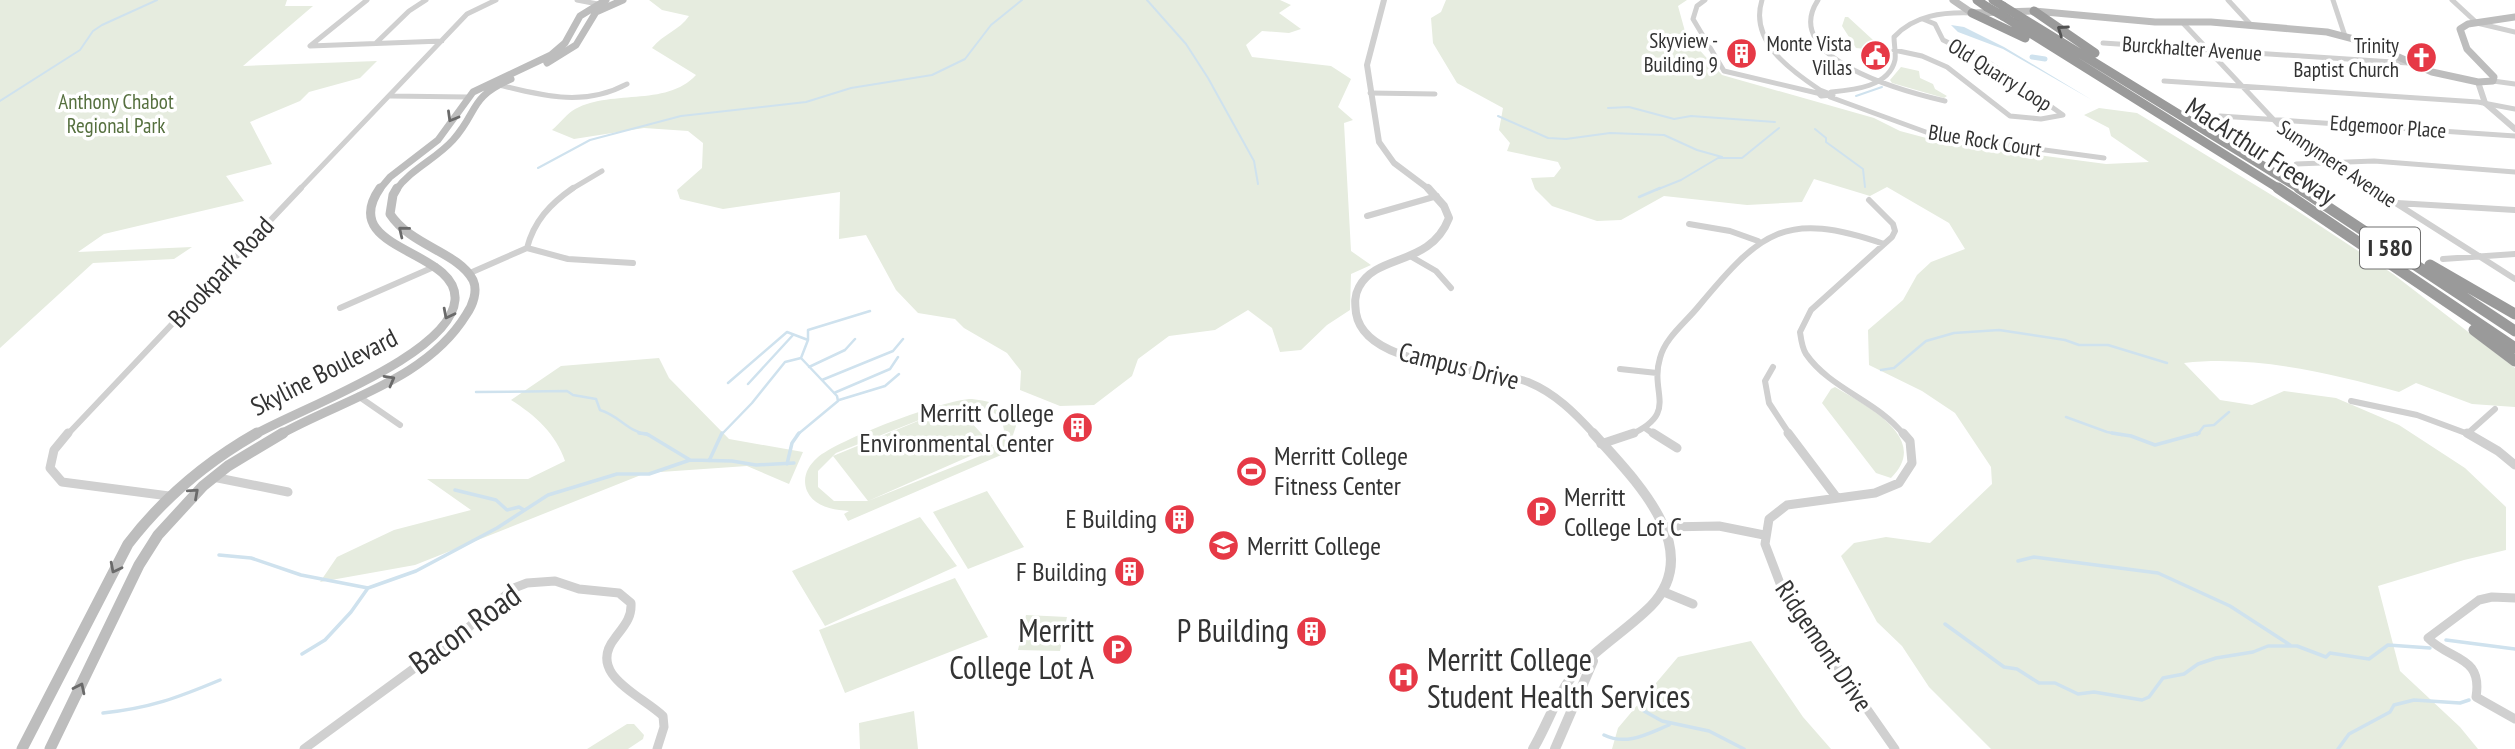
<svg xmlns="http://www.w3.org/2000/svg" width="2515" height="749" font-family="'PT Sans Narrow',sans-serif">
	<rect width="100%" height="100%" fill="#fff"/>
	<!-- green -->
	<path fill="#e6ecdf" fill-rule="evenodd" d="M0,0H287L285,6H313L243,66L377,61L360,78L309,92L300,101L250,122L272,164L226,176L244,201L104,234L78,252L192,247L174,259L93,263L0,348Z
		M649,0H1280L1291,5L1279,13L1301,29L1289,33L1262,31L1246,45L1252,57L1331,66L1351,79L1338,107L1353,120L1344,123L1351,251L1371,265L1351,274L1350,310L1327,325L1301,350L1280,352L1272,328L1248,310L1215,330L1169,336L1138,359L1132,376L1094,405L1060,406L1020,390L1021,371L1007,353L964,328L955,319L918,313L896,290L866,235L839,239L840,192L723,209L680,199L677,190L702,168L703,143L688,131L644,128L574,139L552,130C559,124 565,116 572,111C608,88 666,108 696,75L652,48C663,34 680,30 689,16L662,10Z
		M1446,0H1687L1678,6L1686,35L1722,75L1874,118L1900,131L1945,143L2106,164L2149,162L2111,136L2109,128L2084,115L2099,108L2137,113L2296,210L2393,274L2515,368V407L2472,404L2416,383L2399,392C2330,373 2255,355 2184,363L2220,400L2252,405L2284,391L2336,398L2399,425L2465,468L2506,507V550L2464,560L2378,586L2400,671L2460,727L2478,749H1991L1929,687L1902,646L1877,622L1841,556L1854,543L1886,537L1930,543L1992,484L1991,467L1955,413L1922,391L1869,365L1868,330L1903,300L1917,275L1931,262L1965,249L1949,223L1887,187L1870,196L1814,179L1802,202L1747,205L1664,196L1621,220L1597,221L1552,206L1535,189L1531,178L1554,177L1561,168L1558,162L1507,151L1510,143L1499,130L1503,108L1457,83L1433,43L1431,18L1441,12Z
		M1845,17H1848L1885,51L1856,48L1842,26Z
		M1901,67L1919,71L1920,78L1933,84L1935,89L1947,96L1944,98L1892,83L1890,80Z
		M659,358L669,378L729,439L803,452L789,484L747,466L646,473L415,565L320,582L337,557L394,530L471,510L427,479H528L565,461C556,434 535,415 511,400L561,366Z
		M1835,387C1865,405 1932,438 1891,478L1876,473L1822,403L1831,389Z
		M972,399C990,401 1011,406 1016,426L1011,441L1015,440L1020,447L848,521L844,514L849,511C834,510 814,507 807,491C802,478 807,467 817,458C837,440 944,399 972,399ZM965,405C982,407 1001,409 1004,430L996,445L980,456L868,501L993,446L956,406ZM952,407L833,456L868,501H834L818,487V471L836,453Z
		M987,491L1024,547L968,569L933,512Z
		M920,517L957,566L825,626L792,571Z
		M955,578L988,637L845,693L819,630Z
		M1026,615L1067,617L1060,651L1018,650Z
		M1751,641L1803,717L1831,749H1612L1618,728L1678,657Z
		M914,711L918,749H860L859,723Z
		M627,724H634L644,735L643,739L628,749H587Z"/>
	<!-- water -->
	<path fill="#cfe2ee" d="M1951,25L1964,27L2004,47L2092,100L2003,49L1958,32Z"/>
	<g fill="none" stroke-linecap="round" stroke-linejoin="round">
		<!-- stream-far2 -->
		<path stroke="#cfe2ee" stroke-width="2" d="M1147,0L1186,44L1208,78L1254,161L1258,184
			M1856,96L1882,87
			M0,101L80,50L93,31L102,25L157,0
			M1608,108L1629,107L1674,119L1691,116L1775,122
			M1498,116L1548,138L1566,139L1610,133L1664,135L1697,150L1722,157
			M1815,129L1826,138V142L1863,169L1865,187
			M538,168L590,140L681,116L806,102L851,88L932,75L965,59L991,25L1022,0
			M1656,190L1681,180L1718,158H1742L1779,128"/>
		<!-- stream-far1 -->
		<path stroke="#cfe2ee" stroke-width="2.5" d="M1639,197L1660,188
			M809,367L845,350L855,339
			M1881,370L1894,368L1926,341L1954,333L1999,330L2065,340L2079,345H2108L2167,363
			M822,380L893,351L903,339
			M728,383L787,332L808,340
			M748,384L793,335
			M476,392L567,391L573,395L596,399L600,410C620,416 625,430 648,435
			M834,393L890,369L898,357
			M839,400L885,386L899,374
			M2066,417L2107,432L2122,435
			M721,435L752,403L785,362L801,358
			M797,435L838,401L837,396L801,358L808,340V330L870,311
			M2197,435L2204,426L2214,425L2229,412"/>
		<!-- stream -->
		<path stroke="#cfe2ee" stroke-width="3.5" d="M639,433L647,434L690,460L732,461L756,465L794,463
			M2112,433L2131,436L2155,445L2199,433
			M709,461L722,433
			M787,464L792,443L799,433
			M455,490L496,500L507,510L519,507L524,510
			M219,555L251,558L301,575L368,588
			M2018,561L2034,557L2158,573L2230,606L2290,645
			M1945,624L2004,667L2017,669L2039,683H2055L2078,694L2094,692L2142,700L2149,697L2163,678L2184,674L2198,664L2216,658L2253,652L2268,646H2297L2326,657L2330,653L2369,659L2388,645L2430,648
			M2446,640L2515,649
			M302,654L325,640L351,612L368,588L416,571L497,528L548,495L617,474H649L690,460
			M1644,711L1662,721L1709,731L1744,749
			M103,713C150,708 177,698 220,680
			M1604,735C1627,746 1647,734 1669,725
			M2338,749L2349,734L2390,712L2394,705L2414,700L2460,703L2469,700"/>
		<!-- canal -->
		<path stroke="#cfe2ee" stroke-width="5" d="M2032,57L2045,59"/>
		<!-- minor-far2 -->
		<path stroke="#d0d0d0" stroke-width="5" d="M367,0L310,46L442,41
			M577,0L603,5
			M1705,0L1697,6L1693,19L1724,71L1817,93
			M1762,0C1749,41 1790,70 1820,90
			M1818,0C1779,59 1906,92 1945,101
			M2228,0L2251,25
			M2333,0L2345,36
			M2452,0L2477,23L2515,32
			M2182,22L2288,135L2375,190
			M376,43L409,11L426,0
			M2103,43L2408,63
			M1894,50L1922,56L1947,67L2010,116L2041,119L2063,115L1991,64L1943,40L1935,24L1923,19
			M2164,81L2478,102L2515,109
			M2493,81L2515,84
			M499,85C544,96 584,107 627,84
			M1820,90L1833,95L1821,96L1817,92Z
			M1831,92C1853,90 1889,87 1895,60C1896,53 1894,44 1894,37C1914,15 1943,12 1972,13
			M1370,93L1435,94
			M390,96L467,97
			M1830,97L1934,135L2104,158
			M2220,116L2515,136
			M2296,164L2374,161L2515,172
			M299,190L467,14L496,0
			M570,190L602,171"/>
		<!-- minor-far1 -->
		<path stroke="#d0d0d0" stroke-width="6" d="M2372,188L2515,279
			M1869,200L1893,224L1895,231L1892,237L1811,310L1800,332C1801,339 1802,348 1806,354C1830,389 1878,401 1904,435
			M2397,203L2515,210
			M1367,216L1437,196
			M1689,224L1730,231L1758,241
			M527,248L568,259L633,263
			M1410,256L1436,271L1451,288
			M2443,259L2515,254
			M470,273L527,248C534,221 550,204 573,188
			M340,308L436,266
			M1773,367L1765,381L1769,403L1790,435
			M1620,369L1657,373
			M358,396L400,425
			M2351,401L2417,415L2471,435
			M1645,428L1655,435
			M2467,434L2495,409
			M67,435L301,188
			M1630,435C1680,412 1649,394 1660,358C1665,338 1685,323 1698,307C1761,231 1785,210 1884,244"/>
		<!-- minor -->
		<path stroke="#d0d0d0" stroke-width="9" d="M68,433L54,450L50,468L62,482L169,496
			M1653,433L1677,448
			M1788,433L1837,498
			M2467,433L2498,451L2515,465
			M1601,444L1634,433
			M213,477L288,492
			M1666,527L1719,526L1764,535
			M1664,592L1693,604
			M2515,598L2492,597L2479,600L2428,638C2450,661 2483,655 2476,697L2515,719
			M304,749L461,634L514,588L527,583L555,581L579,589L619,593L631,603C632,618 624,626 615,638C586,674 641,695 663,716L664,727L657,749
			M1895,749L1781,586L1765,544L1769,519L1787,505L1875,493L1899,483L1912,463L1910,441L1903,433"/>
		<!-- tertiary-far2 -->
		<path stroke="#d0d0d0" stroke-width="6" d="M1384,0L1367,65L1379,142L1394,163L1430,190
			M2478,82L2485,103L2515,129"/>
		<!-- tertiary-far1 -->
		<path stroke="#d0d0d0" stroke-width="8" d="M1428,188L1444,206L1449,218C1430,267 1377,253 1359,287C1354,296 1355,304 1356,313C1365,369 1486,366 1528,382C1555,393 1575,413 1595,435"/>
		<!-- tertiary -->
		<path stroke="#d0d0d0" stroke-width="10" d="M1533,749C1548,724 1558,691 1578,669C1600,646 1628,629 1651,606C1707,548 1632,477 1593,433
			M1555,749L1593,661"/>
		<!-- secondary-far2 -->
		<path stroke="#bdbdbd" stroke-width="7" d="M1953,0L1972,13L2034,11L2155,22H2211L2327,32L2365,42L2432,72L2478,82L2493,81L2494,77L2467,49L2460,29L2468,24L2515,17
			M547,63L576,45L596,12L623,0
			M379,190L390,177L438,140L473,92L551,55L565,43L580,16L606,0
			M396,190C411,169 436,159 453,140C479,111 468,98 511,79"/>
		<!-- secondary-far1 -->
		<path stroke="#bdbdbd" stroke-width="9" d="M254,435C299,409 451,355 455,300C459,249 336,251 380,188
			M279,435C343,399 426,380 466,315C473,305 478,291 473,280C458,252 411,246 390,214L393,195L397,188"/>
		<!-- secondary -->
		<path stroke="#bdbdbd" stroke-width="11" d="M22,749L128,544C164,497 206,462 257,433
			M50,749L139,565L158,535L203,486L228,466L283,433"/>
		<!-- motorway-far1 -->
		<path stroke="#9a9a9a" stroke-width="9" d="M1977,0L1987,7
			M1993,0L2003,6
			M2034,11L2095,53
			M1972,13L2025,38
			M2003,16L2281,190
			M2019,16L2302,190"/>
		<!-- motorway -->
		<path stroke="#9a9a9a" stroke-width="11" d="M2278,188L2515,348
			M2299,188L2515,331
			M2430,265L2515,314
			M2474,330L2515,361"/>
		<!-- motorway-bridge -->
		<path stroke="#9a9a9a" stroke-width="9" d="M2003,6L2019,16
			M1987,7L2003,16"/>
	</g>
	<!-- one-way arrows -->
	<defs><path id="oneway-chevron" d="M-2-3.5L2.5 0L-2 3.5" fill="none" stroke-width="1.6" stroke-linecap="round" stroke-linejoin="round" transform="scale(1.75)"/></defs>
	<use stroke="#525252" href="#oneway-chevron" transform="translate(2062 30) rotate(-145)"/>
	<g stroke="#6a6a6a">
		<use href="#oneway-chevron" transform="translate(452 117) rotate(120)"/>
		<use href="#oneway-chevron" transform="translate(403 231) rotate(-141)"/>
		<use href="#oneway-chevron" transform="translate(448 314) rotate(117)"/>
		<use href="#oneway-chevron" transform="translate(390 380) rotate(-29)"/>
		<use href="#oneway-chevron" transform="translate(194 493) rotate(-42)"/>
		<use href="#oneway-chevron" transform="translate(115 568) rotate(117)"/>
		<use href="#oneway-chevron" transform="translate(80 688) rotate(-64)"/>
	</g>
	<!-- icons -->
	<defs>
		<symbol id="building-disc" viewBox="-11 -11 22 22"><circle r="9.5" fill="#e63946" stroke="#fff"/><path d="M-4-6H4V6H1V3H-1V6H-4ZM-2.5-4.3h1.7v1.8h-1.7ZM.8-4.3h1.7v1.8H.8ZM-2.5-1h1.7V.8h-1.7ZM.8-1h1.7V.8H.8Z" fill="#fff"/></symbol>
		<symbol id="civic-disc" viewBox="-11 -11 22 22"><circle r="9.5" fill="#e63946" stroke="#fff"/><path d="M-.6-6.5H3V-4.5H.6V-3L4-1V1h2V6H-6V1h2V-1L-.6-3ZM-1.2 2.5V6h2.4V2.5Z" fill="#fff"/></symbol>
		<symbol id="church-disc" viewBox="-11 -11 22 22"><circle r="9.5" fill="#e63946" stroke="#fff"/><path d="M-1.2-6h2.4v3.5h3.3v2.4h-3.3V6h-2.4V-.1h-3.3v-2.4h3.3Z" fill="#fff"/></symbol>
		<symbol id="stadium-disc" viewBox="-11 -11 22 22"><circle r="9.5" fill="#e63946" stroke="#fff"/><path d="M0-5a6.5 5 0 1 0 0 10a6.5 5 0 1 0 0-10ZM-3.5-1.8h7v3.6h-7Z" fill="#fff"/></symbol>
		<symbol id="parking-disc" viewBox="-11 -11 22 22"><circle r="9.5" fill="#e63946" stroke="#fff"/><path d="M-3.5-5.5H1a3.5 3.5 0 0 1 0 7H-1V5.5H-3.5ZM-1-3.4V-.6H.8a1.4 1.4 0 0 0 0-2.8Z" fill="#fff"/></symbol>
		<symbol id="university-disc" viewBox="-11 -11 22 22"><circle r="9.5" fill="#e63946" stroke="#fff"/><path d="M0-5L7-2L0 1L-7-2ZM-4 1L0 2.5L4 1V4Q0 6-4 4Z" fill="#fff"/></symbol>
		<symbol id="hospital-disc" viewBox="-11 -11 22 22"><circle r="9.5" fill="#e63946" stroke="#fff"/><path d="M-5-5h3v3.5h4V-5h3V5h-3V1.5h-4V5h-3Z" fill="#fff"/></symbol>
	</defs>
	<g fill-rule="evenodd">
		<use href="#building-disc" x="1724" y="36" width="35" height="35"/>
		<use href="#civic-disc" x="1858" y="38" width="35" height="35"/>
		<use href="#church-disc" x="2404" y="40" width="35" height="35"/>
		<use href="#building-disc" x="1060" y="410" width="35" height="35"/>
		<use href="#stadium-disc" x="1234" y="454" width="35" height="35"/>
		<use href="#parking-disc" x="1524" y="494" width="35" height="35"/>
		<use href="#building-disc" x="1162" y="502" width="35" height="35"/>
		<use href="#university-disc" x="1206" y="528" width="35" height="35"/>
		<use href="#building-disc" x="1112" y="554" width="35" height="35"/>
		<use href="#building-disc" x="1294" y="614" width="35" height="35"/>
		<use href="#parking-disc" x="1100" y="632" width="35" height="35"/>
		<use href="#hospital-disc" x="1386" y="660" width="35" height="35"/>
	</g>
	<g text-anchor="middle" stroke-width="7" stroke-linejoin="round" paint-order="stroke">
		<!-- far-poi labels -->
		<g font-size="21" fill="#333" stroke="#fff" text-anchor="end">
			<text x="1718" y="48">Skyview -<tspan x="1718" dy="24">Building 9</tspan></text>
			<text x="1852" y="51">Monte Vista<tspan x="1852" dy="24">Villas</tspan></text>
			<text x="2399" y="53">Trinity<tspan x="2399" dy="24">Baptist Church</tspan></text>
		</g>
		<!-- far-street labels -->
		<g font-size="21" fill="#333" stroke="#fff">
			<text transform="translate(2192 49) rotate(4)" y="7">Burckhalter Avenue</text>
			<text transform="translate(2000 75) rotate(32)" y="7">Old Quarry Loop</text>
			<text transform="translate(2388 127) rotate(4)" y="7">Edgemoor Place</text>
			<text transform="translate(1985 141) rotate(9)" y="7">Blue Rock Court</text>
			<text transform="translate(2337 164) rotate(34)" y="7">Sunnymere Avenue</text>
		</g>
		<!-- far-park labels -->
		<g font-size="21" fill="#56703f" stroke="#fff">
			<text x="116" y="109">Anthony Chabot<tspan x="116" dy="24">Regional Park</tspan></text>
		</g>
		<!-- shield labels -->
		<rect fill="#fff" stroke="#707070" stroke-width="2" x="2360" y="227.5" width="60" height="41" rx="5"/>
		<g font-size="24" font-weight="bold" fill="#333">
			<text x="2390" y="256">I 580</text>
		</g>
		<!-- street labels -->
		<g font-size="26" fill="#333" stroke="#fff">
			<text transform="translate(2261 151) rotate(33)" y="9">MacArthur Freeway</text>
			<text transform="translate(221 272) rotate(-47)" y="9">Brookpark Road</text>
			<text transform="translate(1459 366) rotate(14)" y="9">Campus Drive</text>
			<text transform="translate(324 372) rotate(-27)" y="9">Skyline Boulevard</text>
			<text transform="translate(1824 646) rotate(56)" y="9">Ridgemont Drive</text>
		</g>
		<!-- poi labels -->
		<g font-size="26" fill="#333" stroke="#fff" text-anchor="end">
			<text x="1054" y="422">Merritt College<tspan x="1054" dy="30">Environmental Center</tspan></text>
			<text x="1274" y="465" text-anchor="start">Merritt College<tspan x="1274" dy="30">Fitness Center</tspan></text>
			<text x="1564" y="506" text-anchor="start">Merritt<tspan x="1564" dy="30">College Lot C</tspan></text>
			<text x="1157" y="528">E Building</text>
			<text x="1247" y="555" text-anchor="start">Merritt College</text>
			<text x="1107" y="581">F Building</text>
		</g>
		<!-- near-street labels -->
		<g font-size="32" fill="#333" stroke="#fff">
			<text transform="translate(465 629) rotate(-36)" y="11">Bacon Road</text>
		</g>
		<!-- near-poi labels -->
		<g font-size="32" fill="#333" stroke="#fff" text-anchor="end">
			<text x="1094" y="642">Merritt<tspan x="1094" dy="37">College Lot A</tspan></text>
			<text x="1289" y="642">P Building</text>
			<text x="1427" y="671" text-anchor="start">Merritt College<tspan x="1427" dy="37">Student Health Services</tspan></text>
		</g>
	</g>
</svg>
